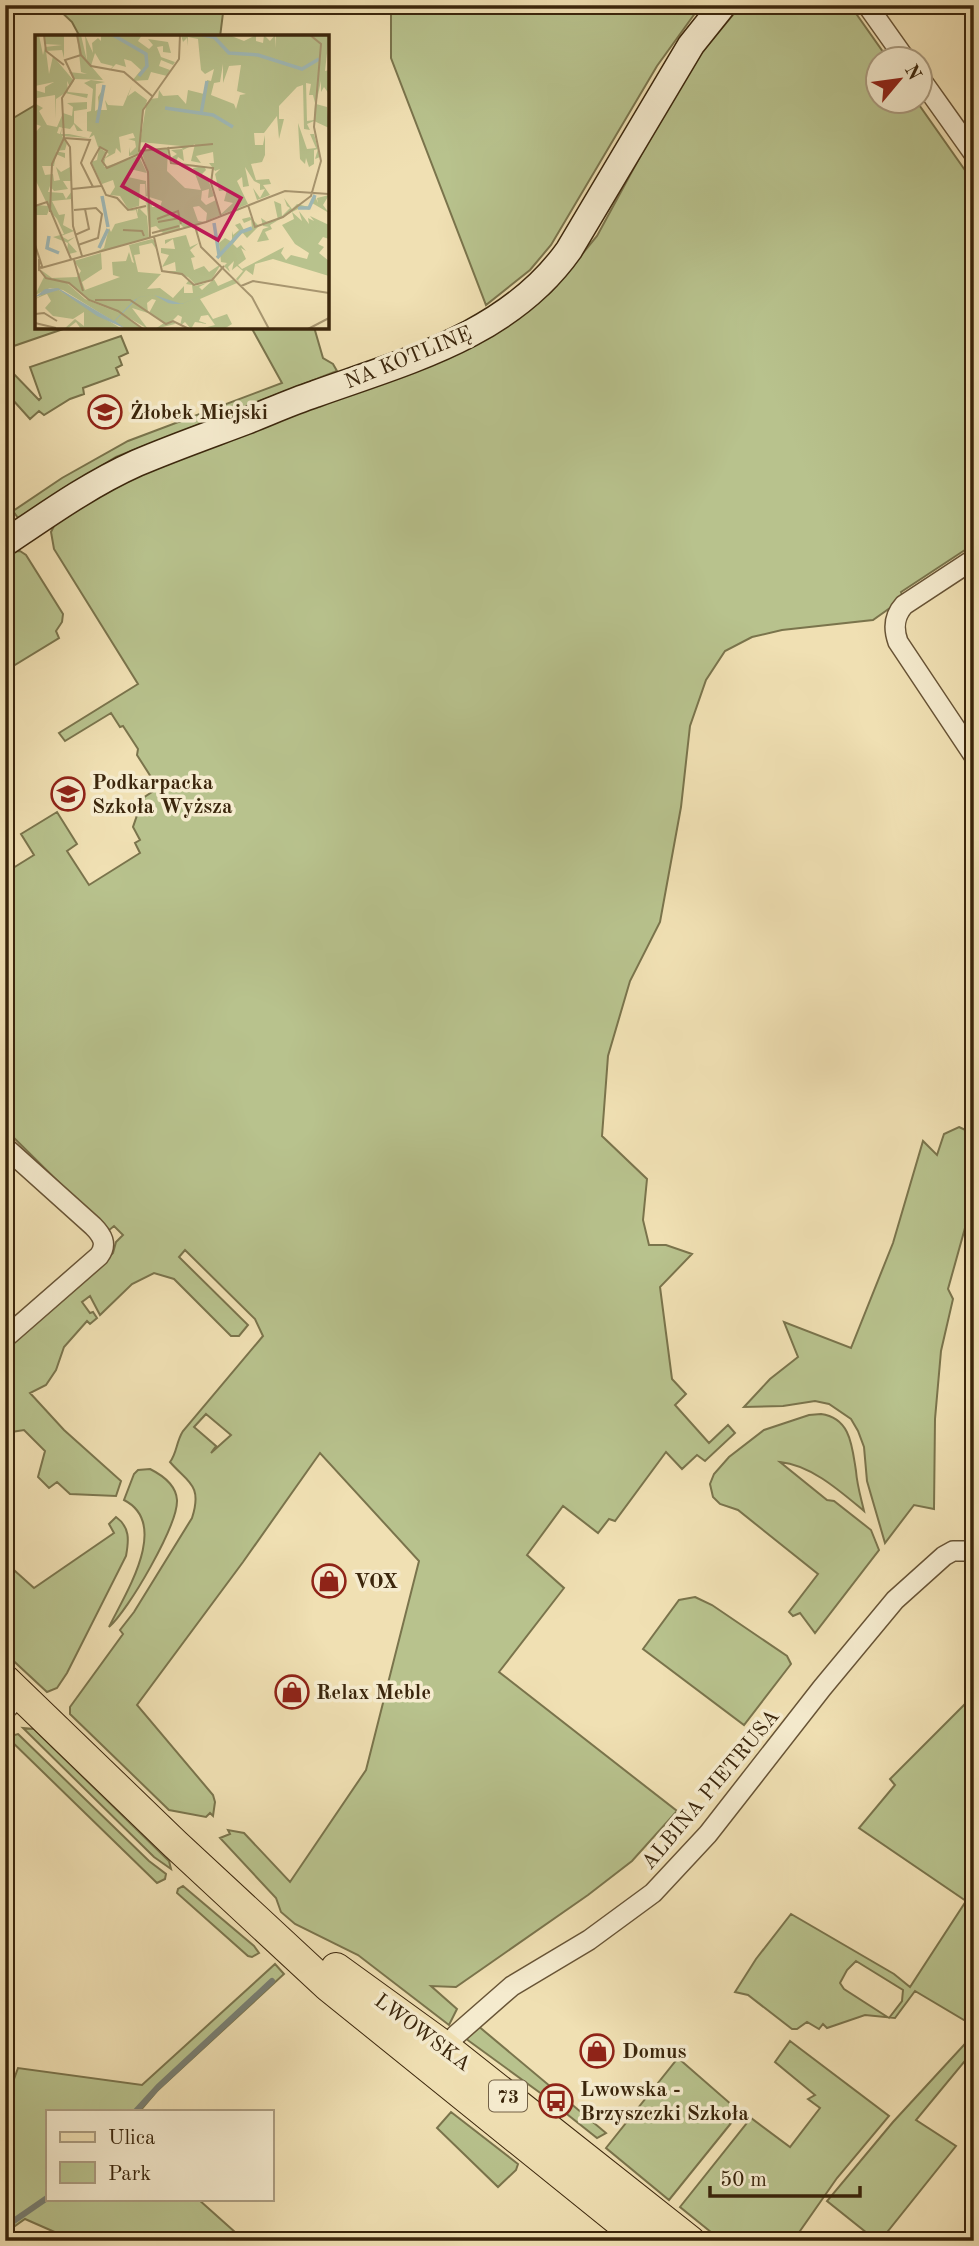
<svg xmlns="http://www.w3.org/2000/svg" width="979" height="2246" font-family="'Old Standard TT',serif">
	<rect width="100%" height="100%" fill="#f0e0b3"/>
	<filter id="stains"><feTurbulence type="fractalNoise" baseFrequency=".00286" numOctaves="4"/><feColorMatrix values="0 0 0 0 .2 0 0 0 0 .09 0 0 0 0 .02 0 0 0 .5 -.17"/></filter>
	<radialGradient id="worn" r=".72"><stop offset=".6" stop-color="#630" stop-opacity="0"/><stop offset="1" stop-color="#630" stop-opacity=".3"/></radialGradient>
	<!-- green -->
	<path fill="#b8c28d" stroke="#7a744c" stroke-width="2" fill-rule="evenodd" d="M54,5H224L220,37H80L72,22Z
		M391,5H701L657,66L551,245L530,270L486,305L391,58Z
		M741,5H850L888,59L878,60V102H917L974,183V544L901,592L904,598L873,620L782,630L752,637L725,651L706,680L690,726L681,807L660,922L630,981L608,1056L602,1136L647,1179L643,1220L649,1245H666L692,1254L660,1287L672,1379L686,1394L675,1405L709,1443L728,1425L735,1433L705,1461L697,1455L682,1469L666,1452L615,1521L609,1519L598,1533L563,1506L527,1555L564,1588L499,1672L677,1811L632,1861L588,1895L456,1987L431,1986L457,2009L449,2025L358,1955L295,1924L281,1912L276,1898L220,1838L230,1834L228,1830L244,1833L290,1882L366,1770L419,1561L320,1453L243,1562L137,1705L213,1795L215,1802L213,1816L210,1813L206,1817L169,1810L70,1714V1707L123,1634L120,1630L134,1612L192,1518C203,1484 187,1482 170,1462C177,1453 176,1442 183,1431L263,1336L255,1319L185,1250L179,1257L248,1325L239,1336H231L174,1279L154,1273L132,1284L100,1315L90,1296L82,1302L90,1313L93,1312L97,1318L90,1324L87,1321L64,1347L56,1370L46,1385L30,1393L64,1430L121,1481L116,1496L70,1494L57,1482L49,1488L38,1477L45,1451L24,1430L5,1433V1350L113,1253L116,1242L123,1235L114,1226L108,1231L7,1131L5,1132V873L34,855L21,834L57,812L77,844L67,851L89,885L140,853L135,843L140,840L133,827L143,798L158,788L137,755L138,749L123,726L120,727L111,713L65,741L59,733L138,684L54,549L51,532L55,524L110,489L167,463L511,323L551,292L597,236L667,107L693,63ZM206,1414L231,1435L211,1453L216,1446L194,1427Z
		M37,104V327H69L5,349V175L10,171L5,165V123Z
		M251,327H314L323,358L333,364L337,371L116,457L18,518L13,511L62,478L128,441L282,383Z
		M121,336L128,353L119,357L122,365L116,368L119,375L83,388L84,394L70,399L44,415L39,411L30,419L12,399L7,404L5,402V379L13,373L39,400L41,398L30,367Z
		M20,551L26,555L63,614L62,622L56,631L59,638L5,671V556L11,552Z
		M959,1127L974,1134V1230L965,1228L948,1289L953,1299L941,1351L935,1419L934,1509L914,1505L885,1543L867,1481L864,1447L858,1431L851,1419L829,1404L815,1401L783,1406L744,1407L770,1379L798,1357L784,1322L851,1348L893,1243L923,1141L937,1155L944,1134Z
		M821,1414C851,1418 852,1447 856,1471C857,1485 861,1498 864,1511C840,1491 811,1465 780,1462L827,1500L834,1501L871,1530L879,1550L815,1633L800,1613L793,1616L789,1612L818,1574L738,1510L720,1504L713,1497L710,1484L714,1474L729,1457L764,1430L809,1415Z
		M150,1469C162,1475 176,1485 177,1500C178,1525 128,1611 109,1627C125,1594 171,1524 124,1500L134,1474L138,1470Z
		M116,1517C130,1527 129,1540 126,1556L67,1673L57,1688L47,1692L5,1653V1562L34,1588L114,1533L109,1524Z
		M695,1597L712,1605L787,1656L791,1664L744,1725L643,1649L679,1600Z
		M974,1695V2018L969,2023L915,1991L895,2018L865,2015L827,2028L823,2024L819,2029L807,2022L797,2029H792L748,1995L735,1992L756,1959L791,1914L894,1974L910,1987L966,1901L859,1828L895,1785L890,1779ZM856,1961L903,1990L902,2001L889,2018L844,1989L840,1983L847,1970Z
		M23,1728L34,1729L40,1735L169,1861L171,1869L154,1857Z
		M18,1734L149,1861L166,1874L165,1879L157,1883L7,1737Z
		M183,1886L254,1946L259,1953L252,1957L248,1956L177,1893L178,1889Z
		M275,1964L284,1974L157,2091L140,2111H47V2199H198L245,2241H75L25,2219L5,2233V2104L18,2068L142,2085Z
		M477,2025L606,2133L597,2138L558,2107L560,2103L553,2097L550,2100L469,2041L464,2037Z
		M974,2034V2050L916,2120L956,2146L880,2241H877L827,2201L893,2122Z
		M790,2041L889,2116L837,2178L793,2241H722L680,2207L751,2118L790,2147L820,2108L808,2099L815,2095L775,2062Z
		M678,2058L740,2112L669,2200L606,2148Z
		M451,2112L518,2164L516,2170L498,2187L437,2128Z"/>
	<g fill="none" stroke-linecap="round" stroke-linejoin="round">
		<!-- stream -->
		<path stroke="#787f73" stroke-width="6" d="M136,2111L158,2087L272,1981
			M5,2227L47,2198"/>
		<defs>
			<path id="street" d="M867,5L906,60
				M920,78L974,154
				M974,559L904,605C894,616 893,628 898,642L974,756
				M5,1147L93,1226C102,1235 108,1244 99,1256L5,1338
				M5,1710L21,1695
				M439,2056L456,2035L512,1986L589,1940L653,1893L708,1834L822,1688L895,1600L944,1556L953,1551H974"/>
			<path id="secondary" d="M5,543C48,514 90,484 137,463C172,448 209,435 246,421C269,412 291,402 315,394C407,361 509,335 569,250L691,45L723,5"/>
			<path id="primary" d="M5,1680L175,1844L328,1986L644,2241
				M336,1968L441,2044L690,2241"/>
		</defs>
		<!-- street casing -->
		<use href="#street" stroke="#685436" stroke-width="22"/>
		<!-- secondary casing -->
		<use href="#secondary" stroke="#3b260c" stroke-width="29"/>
		<!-- primary casing -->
		<use href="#primary" stroke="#3b260c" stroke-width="32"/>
		<!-- street -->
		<use href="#street" stroke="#f5ebce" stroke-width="19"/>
		<!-- secondary -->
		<use href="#secondary" stroke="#f5ebce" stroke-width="26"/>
		<!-- primary -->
		<use href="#primary" stroke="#f0e0b3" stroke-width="30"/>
	</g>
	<!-- icons -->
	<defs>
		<symbol id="school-ring" viewBox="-11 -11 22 22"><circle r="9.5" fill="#f5ebce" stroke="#8f2418" stroke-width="1.5"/><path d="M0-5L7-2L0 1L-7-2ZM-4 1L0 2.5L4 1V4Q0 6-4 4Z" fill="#8f2418"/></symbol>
		<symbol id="university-ring" viewBox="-11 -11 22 22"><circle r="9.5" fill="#f5ebce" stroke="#8f2418" stroke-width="1.5"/><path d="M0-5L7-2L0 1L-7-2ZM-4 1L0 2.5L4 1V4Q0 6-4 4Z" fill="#8f2418"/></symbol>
		<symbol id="shop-ring" viewBox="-11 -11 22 22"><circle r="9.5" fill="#f5ebce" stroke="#8f2418" stroke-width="1.5"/><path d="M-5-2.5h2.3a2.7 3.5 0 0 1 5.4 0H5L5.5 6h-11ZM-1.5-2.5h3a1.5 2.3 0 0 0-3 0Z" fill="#8f2418"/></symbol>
		<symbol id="bus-ring" viewBox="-11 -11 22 22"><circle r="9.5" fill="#f5ebce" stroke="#8f2418" stroke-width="1.5"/><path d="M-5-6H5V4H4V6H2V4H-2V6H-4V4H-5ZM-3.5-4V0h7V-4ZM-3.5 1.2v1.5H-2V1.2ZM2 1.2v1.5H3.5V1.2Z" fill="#8f2418"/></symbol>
	</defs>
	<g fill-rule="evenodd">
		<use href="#school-ring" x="86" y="393" width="38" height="38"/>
		<use href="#university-ring" x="49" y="775" width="38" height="38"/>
		<use href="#shop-ring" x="310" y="1562" width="38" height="38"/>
		<use href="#shop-ring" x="273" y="1673" width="38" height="38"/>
		<use href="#shop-ring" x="578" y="2032" width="38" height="38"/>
		<use href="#bus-ring" x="537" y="2082" width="38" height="38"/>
	</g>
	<g text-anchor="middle" stroke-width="7" stroke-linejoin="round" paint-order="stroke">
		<!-- shield labels -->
		<rect fill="#f5ebce" stroke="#736146" stroke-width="2" x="489" y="2080.5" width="38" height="31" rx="5"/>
		<g font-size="19" font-weight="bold" fill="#3b260c">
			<text x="508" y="2103">73</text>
		</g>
		<!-- street labels -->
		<g font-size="21" fill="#3b260c" stroke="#f5ebce">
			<text transform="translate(408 357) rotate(-22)" y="7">NA KOTLINĘ</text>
			<text transform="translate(710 1789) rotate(-50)" y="7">ALBINA PIETRUSA</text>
			<text transform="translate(423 2032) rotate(37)" y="7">LWOWSKA</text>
		</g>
		<!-- poi labels -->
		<g font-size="21" font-weight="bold" fill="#3b260c" stroke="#f5ebce" text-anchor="start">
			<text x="130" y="419">Żłobek Miejski</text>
			<text x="92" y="789">Podkarpacka<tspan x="92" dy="24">Szkoła Wyższa</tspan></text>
			<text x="354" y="1588">VOX</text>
			<text x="316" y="1699">Relax Meble</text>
			<text x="622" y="2058">Domus</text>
			<text x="580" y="2096">Lwowska -<tspan x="580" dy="24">Brzyszczki Szkoła</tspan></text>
		</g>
	</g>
	<!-- overview -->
	<g transform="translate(35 35)">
		<rect width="294" height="294" fill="#f0e0b3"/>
		<path d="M0,0H4L8,20L10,12L27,10L9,9V0H29V23L27,15L11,16L14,39L18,21L39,46L35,52L32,46L33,57L53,59L52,63L30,58L21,64V84L20,60L2,63L1,69L8,73L4,76L12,90L22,92L28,78L37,81L38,72L32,68L52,67V74L39,76V88L48,96H42L39,89L35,94L24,92L22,98L25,99L27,92L26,99H34L53,103L27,101L32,108L30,115L20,116L30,118V123L21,119L19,131H7L10,140L18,139L19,146L25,145L21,132L26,137L35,132L36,146H28L33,154L19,156L15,151L13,157L28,158L31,164L37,156V164L17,166L24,180L30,179L28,190L39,196L26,201L33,205L40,202L33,207L42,217L34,219L33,215H38H32L33,208L18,202L29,199L22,184L14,175L12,180H0L2,170L13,171L0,144V98L6,91L0,89V55L10,58V52L19,47L0,51ZM42,0H46L52,26L50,0L58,18L57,8L63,3L66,6V0H107L103,6L114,14L118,10L113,4L133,7L136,18L128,17V11L122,12L126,22L140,27L138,30L126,25L124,31L135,35L132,41L116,37L113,45L97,46L106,35L96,26L89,24L91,32L81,29L74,36L78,31L66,28L60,18L56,31L68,45L40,44L34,37L52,39L46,37ZM146,0H194L209,6L221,0V6L228,8L229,0L235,6L240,0L241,13V0H294L290,36L294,35V59L289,52L286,57V46L281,69L292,72L294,93L279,86L272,89L275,95L269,94L268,50L262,52L244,71V84H249L244,104L242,81L229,98H219L220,110H228L230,100V120L227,127L216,129L221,145L234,144L236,149L228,150L235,160L222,165L218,153L225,163L230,154L225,155V149L219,146L210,132L214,151L208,152L207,142L202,146L213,169L171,186L172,178L164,171L158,172L163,186L170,187L149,193L145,189V194L116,202L128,198L121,191L114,193L111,164H116L117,172H125L127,166L111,161L113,137L106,115L133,114L132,136L150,153L166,155L158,133L169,131L171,135L165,141L174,147L179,161L173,163L174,154L167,156L166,165L171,170L181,165L185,180L198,168L189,166L192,155L184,156L180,139L185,134L180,136L174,128H179L178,117L161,121L166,128L156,126L160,109L148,115L147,110L149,126L143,122L141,127L137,122L142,119L136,115L147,114L146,111L105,107L109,72L115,64L123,63L124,55L128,61L143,60L151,69L153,55L169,59L172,45L176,46L179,34L170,39L166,35L163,4L153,2L152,11V3L148,7ZM188,29V48L194,31L206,30L202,56L211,59L205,60L201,74L199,69L176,60L179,48L185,47ZM271,48L276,49L274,60H278L280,68L279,85L272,86ZM56,45L70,47L61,49L60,76L64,74L63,62L69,52L65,75H72L70,65L73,70L88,71L97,50L93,61L100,56L112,65L103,119L94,121V112L95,118L101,112L100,106L93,104L100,103L98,98L84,102L86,118L81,113L80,118L69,124L74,119L63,112L59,100L54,103L57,97L52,96V77L56,76L58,54L49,48ZM263,88L272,114L281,113L275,99H279L285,122L280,124L283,114L279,115V129L274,132L271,123L270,129L265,124ZM64,113L71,116L69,132L104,121L112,138L95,134L93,142L111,146L110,171V149H105L104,171L93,174L85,161L75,160L80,152L78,145L67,149L56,127L62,125ZM279,159L283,168L282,163L294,160L288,170L294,178L277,168L274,175L267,172L257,177L267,186L264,176L274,189L273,183L279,186L275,181L294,190V204L288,202L283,209L289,212L284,218L294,226V241L238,224L220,229L218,240L211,235L203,245L206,249L195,238L201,244L208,236L202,231L197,235L199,226L193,232L195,237L189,231L192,228L186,227L184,208L190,203L197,207V196L198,200L204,195L200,190L205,188L209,195L217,193L216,185L209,188L207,184L215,182L224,191L212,203L207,197L198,209L202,213L206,210L211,216L206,213L211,224L203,230L207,234L249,212L246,218L251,225L256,220L272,224L274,218L260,209L247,190L259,184L257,177L235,190L237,194L230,197L234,205L222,207L228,194L234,192L228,191L226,183L232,187L243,185L239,166L246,169L247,181L255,173L252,171L249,163L257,174L262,169L274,172ZM111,172L105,174L112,181L114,203L59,218L69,213L74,193L76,197L80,189L103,183L101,175L96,176H93L102,174L103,179V174ZM151,200L155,212L164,208L155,215L160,222L156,223L159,235L169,231L174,237L186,229L177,244L161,250L153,242L131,236H141L140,227L127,232L134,220L126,218V213L140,214L138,204L130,209V205ZM117,204L119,205L121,214L117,208L104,211L105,219L99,220L103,237L126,239L112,254L125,253L138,263L149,251V258H158L157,250L151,249L154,245L160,251L172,248L164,252L167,255L179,244L183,251L199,244L202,248L165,264L178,284L192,279L197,289L189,294H165L180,290L173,280L166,281L164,286L173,289L160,287L156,294L150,287L145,291L147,282L143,280L137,286L139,287L140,289L120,294L129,288L114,278L121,265L117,264L112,268L113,278L97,273L113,294L89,280L107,294H91L28,255L15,253L0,260L9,242L32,248L50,264L82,277L54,265L34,248L11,242L6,235L17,243L42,242L46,236L39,226L66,218L67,234L47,247L50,255L85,242L78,240L77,227L91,226L94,217L97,227L99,228L94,210ZM14,255H24L87,294H46L41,287L32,294H29L40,284L49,291V277L38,284L18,281L10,273L16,266L12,259L0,264Z" fill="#b8c28d" fill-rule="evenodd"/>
		<path d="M200,246L149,268L144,269H138L133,268L119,260L104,262L80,286L91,294L62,281L24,255L0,262L10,254L23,253L79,286L99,265L105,262L119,260L147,269Z" fill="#a0bab8"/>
		<path fill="none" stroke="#a0bab8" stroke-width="3.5" d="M78,0L111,19L112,31L104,41M167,0L179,2L194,18L223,20L267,34L284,24M130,73L178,80L198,92M166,79L172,46M62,88L69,50M67,161L73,192M263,173H274L280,160M179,188L184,220M14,201L12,213L24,218M64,213L73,194M182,223L206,197L217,193"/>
		<path fill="none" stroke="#a89670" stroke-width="2" d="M9,0L11,16L29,30M42,0L46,20L56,31L89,37L117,61M29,103L35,112L38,191L47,221M29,103L55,105L46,128L58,152M133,112L136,128L178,133L176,148L186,181M104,116L178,109M104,119L72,133L67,126L72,116L65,112L56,128L71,160L82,163L93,175L111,171M37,154L66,151M213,170L220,192L248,182L276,161L286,126L279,92L286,9L275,0M0,171L12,167L36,224M39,175L61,173L67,179L63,203L43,210M15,177L17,129L29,103L27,63L39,44L30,25L46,20M122,184L143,176L146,189M123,187L145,183M160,191L166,212L217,262L234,294M88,195L107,196L109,201M117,198L144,191M40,200L54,194L50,174M115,202L113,137L104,116L108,75L144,24L145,0M119,202L127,236L147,239L159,250L177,245L189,231M0,210L7,231L4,234V224M39,225L48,256M6,233L171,187L250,156L294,159M4,234L11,243L34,248L54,265L83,276L108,294M206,251L218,246L294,258M60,265H95L131,289L138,286L154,294M0,279L9,278L22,286M0,288L21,293M273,294L294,283"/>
		<path fill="#c2185b" fill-opacity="0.15" stroke="#c2185b" stroke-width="3.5" d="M111,110L206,163L183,205L87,151Z"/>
		<rect width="294" height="294" fill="none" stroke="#3b260c" stroke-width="3.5"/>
	</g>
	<!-- margin -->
	<rect width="979" height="2246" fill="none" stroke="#f0e0b3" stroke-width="28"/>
	<rect x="7" y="7" width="965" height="2232" fill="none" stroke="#3b260c" stroke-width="3.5"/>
	<rect x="14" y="14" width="951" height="2218" fill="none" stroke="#3b260c" stroke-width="2"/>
	<!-- legend -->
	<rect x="46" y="2110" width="228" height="91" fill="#f5ebce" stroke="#ab9c80" stroke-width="2"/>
	<rect x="60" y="2132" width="35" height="10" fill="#f0e0b3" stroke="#ab9c80" stroke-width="2"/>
	<text x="108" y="2144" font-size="21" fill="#3b260c">Ulica</text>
	<rect x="60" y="2162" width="35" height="21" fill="#b8c28d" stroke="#ab9c80" stroke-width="2"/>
	<text x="108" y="2180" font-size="21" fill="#3b260c">Park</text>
	<!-- north arrow -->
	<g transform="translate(899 80) rotate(61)"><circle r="33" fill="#f5ebce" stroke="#ab9c80" stroke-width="2"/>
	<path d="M0-5L12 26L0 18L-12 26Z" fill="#8f2418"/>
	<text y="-10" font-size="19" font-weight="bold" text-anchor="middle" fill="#3b260c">N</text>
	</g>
	<!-- scale -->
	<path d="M710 2186v10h150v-10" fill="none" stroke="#3b260c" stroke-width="3.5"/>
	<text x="720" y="2186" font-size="21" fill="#3b260c" stroke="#f5ebce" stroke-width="5" paint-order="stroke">50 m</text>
	<rect width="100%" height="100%" filter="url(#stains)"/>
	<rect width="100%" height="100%" fill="url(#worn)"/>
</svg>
